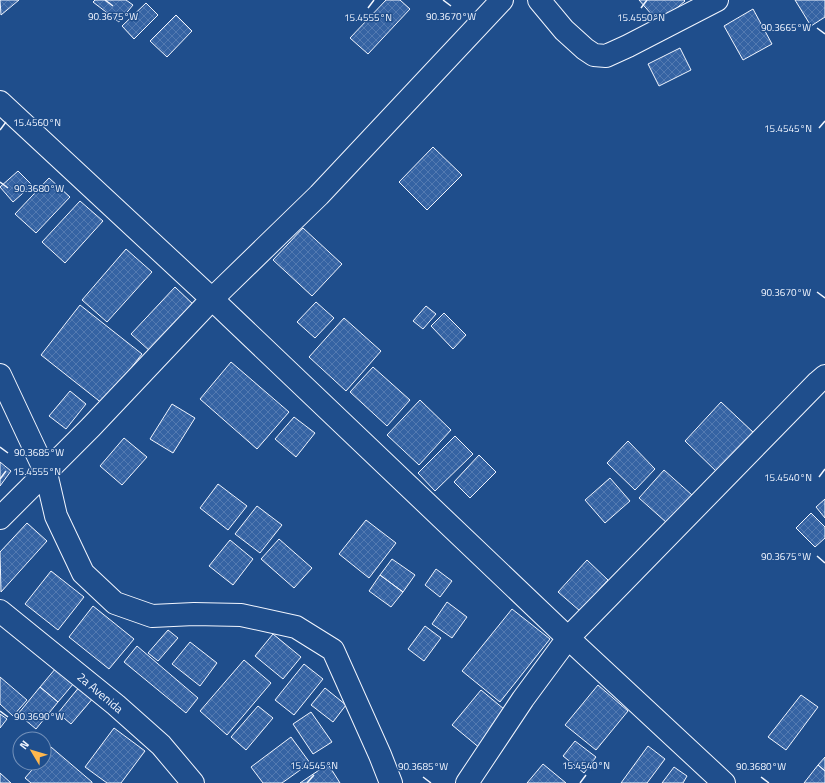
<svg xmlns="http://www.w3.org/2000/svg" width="825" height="783" font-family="'Titillium Web',sans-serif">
	<defs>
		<pattern id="building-cross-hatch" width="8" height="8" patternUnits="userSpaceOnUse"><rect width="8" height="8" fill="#3563a3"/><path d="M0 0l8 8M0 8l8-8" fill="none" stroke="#537ab1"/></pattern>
	</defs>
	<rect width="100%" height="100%" fill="#1f4e8c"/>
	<!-- building -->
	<path fill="url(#building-cross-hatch)" stroke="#f2f6ff" d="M0,0H19L1,15Z
		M95,0H126L133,5L119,22L93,2Z
		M386,0H400L410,9L368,54L350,38Z
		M639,0H684L685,1L659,23Z
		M795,0H825V17L811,26Z
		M146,3L158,15L134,39L122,26Z
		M753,9L772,44L743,60L724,26Z
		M176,15L192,31L167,57L150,41Z
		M680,48L691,70L659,86L648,64Z
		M433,147L462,175L427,210L399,182Z
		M18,171L32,185L13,202L0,187Z
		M49,178L70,197L36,233L15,214Z
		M80,201L103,221L65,263L42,242Z
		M303,228L342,264L312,296L273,260Z
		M126,249L152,272L107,322L82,300Z
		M175,287L195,306L151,352L131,334Z
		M316,302L334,318L315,338L297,322Z
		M80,305L142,354L103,404L41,355Z
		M426,306L436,314L423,329L413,321Z
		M444,313L466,335L453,349L431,326Z
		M344,318L381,351L346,391L309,357Z
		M231,362L289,412L257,449L200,399Z
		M373,367L410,400L387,426L350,392Z
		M70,391L86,404L66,429L49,416Z
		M420,400L451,430L419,465L387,435Z
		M721,402L754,433L718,473L685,441Z
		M172,404L195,418L173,453L150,439Z
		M294,417L315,433L296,457L275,439Z
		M455,436L473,454L435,491L418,473Z
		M124,438L147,457L122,485L100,466Z
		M628,441L655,469L635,490L607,463Z
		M479,455L496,472L470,498L454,482Z
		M0,462L11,471L0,486Z
		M664,470L692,495L667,523L639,498Z
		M610,478L630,501L605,523L585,500Z
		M218,484L247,506L228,530L200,508Z
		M825,499V518L816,507Z
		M257,506L282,525L260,553L235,534Z
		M811,513L825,527V538L815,547L796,528Z
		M366,520L396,543L369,578L339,554Z
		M27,523L47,541L1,592L0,552Z
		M279,539L312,568L294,588L261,559Z
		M230,540L253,559L233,585L209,566Z
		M392,559L415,575L403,592L380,575Z
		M587,560L608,580L580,611L558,592Z
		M436,569L452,581L440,597L425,585Z
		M51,571L84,597L58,630L25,604Z
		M380,575L403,592L391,607L369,591Z
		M447,602L467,617L452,638L432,624Z
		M93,606L134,639L109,669L69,637Z
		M512,609L550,639L500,702L462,671Z
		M425,626L441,638L424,661L408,649Z
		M168,630L178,638L158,661L148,653Z
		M273,634L301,657L283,679L255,656Z
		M190,642L217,663L200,686L172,664Z
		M137,646L198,698L186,713L124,662Z
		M244,660L271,683L227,735L200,711Z
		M304,664L323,679L294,715L275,700Z
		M56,668L74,683L58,702L40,687Z
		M0,677L27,700L13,716L0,704Z
		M598,685L628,711L596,750L565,725Z
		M80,686L94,697L71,724L58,713Z
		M40,687L58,702L36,729L18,714Z
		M325,688L346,705L333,722L311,705Z
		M481,690L510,714L481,749L452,725Z
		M801,695L818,707L786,750L768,737Z
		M258,706L273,718L246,750L231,737Z
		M311,712L332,742L313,754L293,724Z
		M0,714L7,719L0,728Z
		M114,728L145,751L121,783H107L85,767Z
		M291,737L310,763L282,783H263L251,767Z
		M575,741L596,757L584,773L563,756Z
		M648,746L665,759L647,783H621Z
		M51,747L92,782V783H31L25,778L38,763H44V756Z
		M825,757V771L818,765Z
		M328,764L340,783H300Z
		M543,764L566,783H527Z
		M818,765L825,771V783H804Z
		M674,767L687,776L683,783H662Z
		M0,773L11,783H0Z"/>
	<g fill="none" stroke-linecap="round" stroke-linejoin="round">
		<defs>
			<path id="minor" d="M539,0L564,30L585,49L594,55L606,56L628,46L717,0
				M0,102L212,299L568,638L724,783
				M0,375L46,473L56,516L83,573L115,603L152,616L194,614L241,615L296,627L333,650L380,755L391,783
				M0,518L91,427L212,299L319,195L502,0
				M0,611L116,705L161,745L193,783
				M467,783L523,699L568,638L818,382L825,376"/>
		</defs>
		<!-- minor casing -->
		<use href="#minor" stroke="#f2f6ff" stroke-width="24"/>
		<!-- minor -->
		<use href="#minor" stroke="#1f4e8c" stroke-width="22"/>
	</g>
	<!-- ticks -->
	<path fill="none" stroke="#f2f6ff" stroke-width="1.5" d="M105,0L113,6M443,0L451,6M368,8L374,0M641,8L647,0M817,28L825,34M819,128L825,121M0,130L6,122M0,182L8,188M817,292L825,298M0,447L8,453M819,477L825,469M0,479L6,471M817,556L825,563M0,711L8,717M423,777L431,783M761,777L769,783M307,783L314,775M580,783L586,775"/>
	<g text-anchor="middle" stroke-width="3" stroke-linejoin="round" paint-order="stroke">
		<!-- street labels -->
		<g font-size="12" fill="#f2f6ff" stroke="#1f4e8c">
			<text transform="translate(100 693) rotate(40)" y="4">2a Avenida</text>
		</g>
	</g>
	<g font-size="10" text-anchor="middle" fill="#f2f6ff" stroke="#1f4e8c" stroke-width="3" stroke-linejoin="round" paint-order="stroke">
		<text x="113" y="20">90.3675°W</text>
		<text x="451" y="20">90.3670°W</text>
		<text x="368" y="21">15.4555°N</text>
		<text x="641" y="21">15.4550°N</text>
		<text x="786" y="31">90.3665°W</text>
		<text x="37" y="126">15.4560°N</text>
		<text x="788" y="132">15.4545°N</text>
		<text x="39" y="192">90.3680°W</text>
		<text x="786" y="296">90.3670°W</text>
		<text x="39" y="456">90.3685°W</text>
		<text x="37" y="475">15.4555°N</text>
		<text x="788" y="481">15.4540°N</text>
		<text x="786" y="560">90.3675°W</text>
		<text x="39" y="720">90.3690°W</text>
		<text x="314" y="769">15.4545°N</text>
		<text x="586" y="769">15.4540°N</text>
		<text x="423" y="770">90.3685°W</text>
		<text x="761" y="770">90.3680°W</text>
	</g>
	<!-- north arrow -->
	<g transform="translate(32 751) rotate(308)"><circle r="19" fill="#1f4e8c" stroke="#7391ba"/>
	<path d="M0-3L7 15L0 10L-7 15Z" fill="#ffb74d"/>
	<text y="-6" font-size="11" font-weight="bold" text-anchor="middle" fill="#f2f6ff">N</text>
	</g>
</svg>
